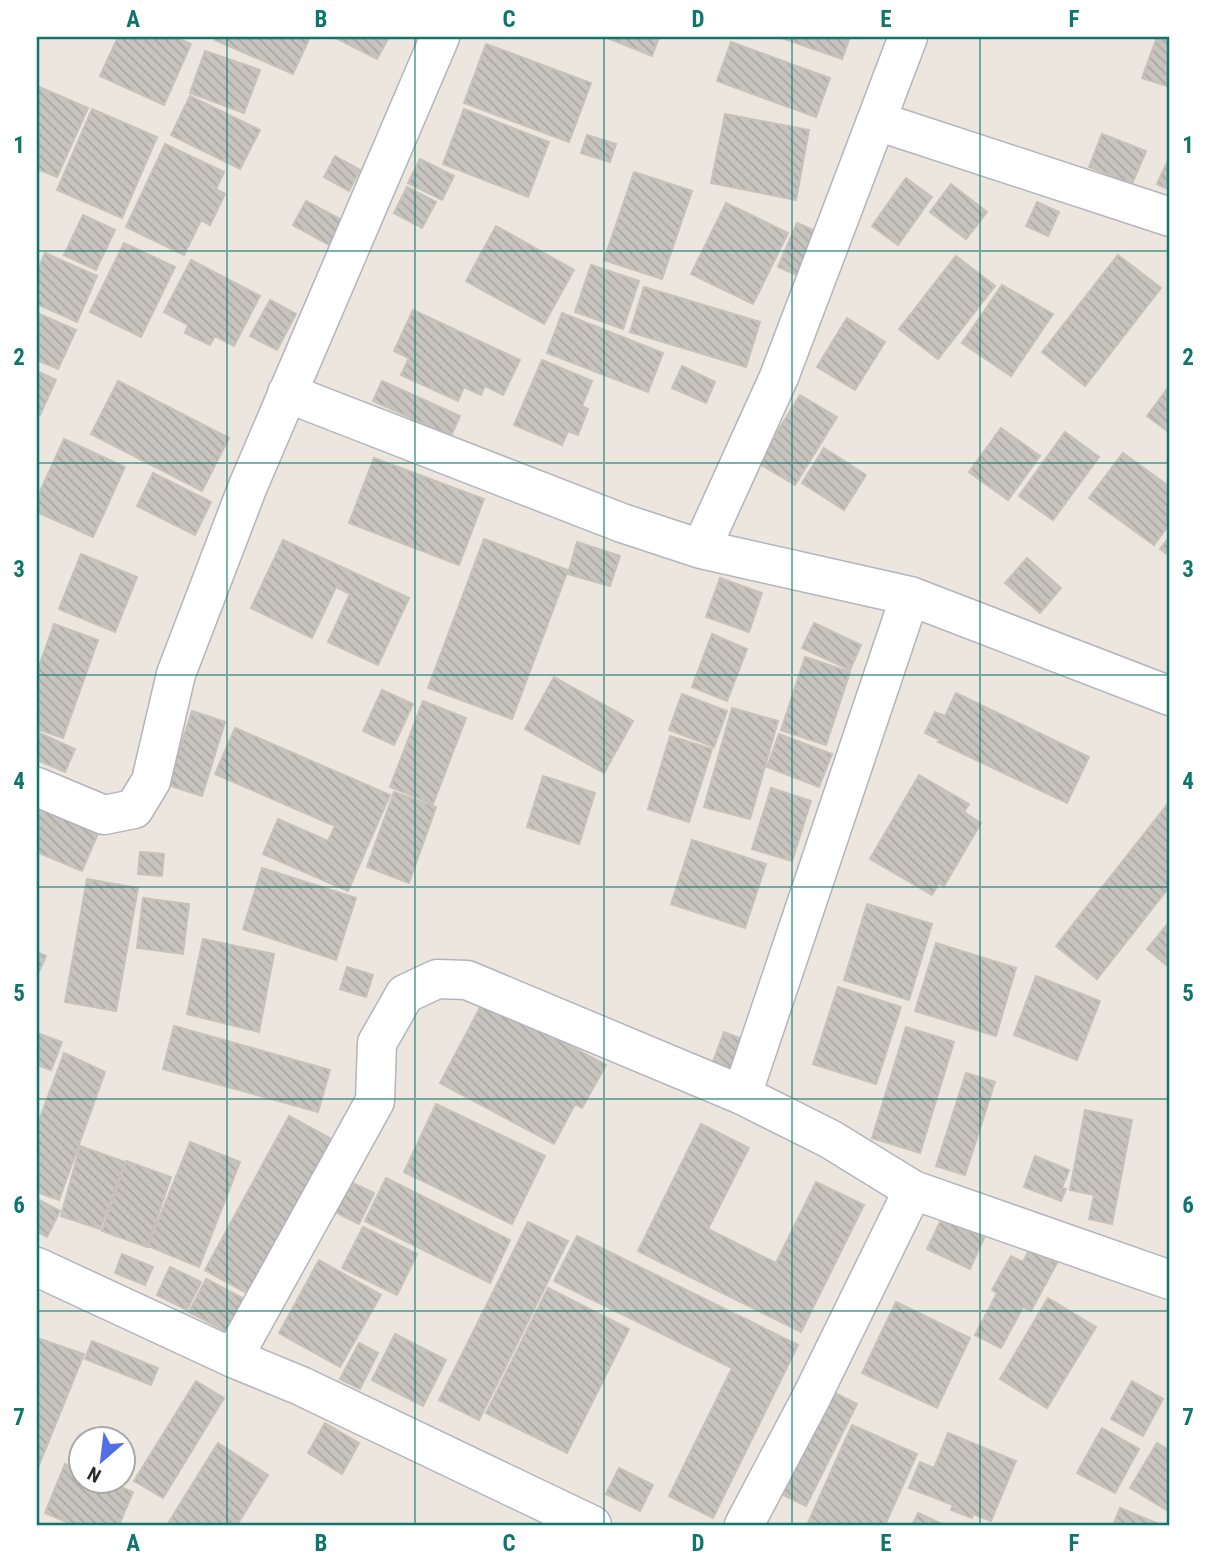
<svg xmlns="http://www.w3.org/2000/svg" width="1207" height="1562" font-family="'Roboto Condensed',sans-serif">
	<defs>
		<pattern id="building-back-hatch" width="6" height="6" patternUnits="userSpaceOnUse" patternTransform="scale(1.75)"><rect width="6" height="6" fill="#c7c3be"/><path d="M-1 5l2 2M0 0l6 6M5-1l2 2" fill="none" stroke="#aba8a3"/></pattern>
	</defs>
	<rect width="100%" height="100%" fill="#ece6df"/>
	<!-- building -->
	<path fill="url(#building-back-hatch)" stroke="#c7c2b9" stroke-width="2" d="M118,37H175L191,44L164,105L100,76Z
		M217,37H310L293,74L215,40Z
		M334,37H389L377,59Z
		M605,37H659L652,56Z
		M779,37H850L842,59Z
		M1157,37H1170V87L1142,78Z
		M731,42L830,78L816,117L717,81Z
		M486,44L591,83L569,142L464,103Z
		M205,51L260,70L244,113L190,93Z
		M37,86L88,108L57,177L37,169Z
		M190,96L260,130L240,169L171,135Z
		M92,109L157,137L122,218L57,190Z
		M464,109L549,142L528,197L443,164Z
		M725,114L809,130L796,200L711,183Z
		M1102,134L1146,151L1132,184L1089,167Z
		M587,135L616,144L610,162L581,153Z
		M165,144L224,172L216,189L225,194L210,225L201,220L184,255L126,227Z
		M335,156L360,170L349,191L324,177Z
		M1170,156V190L1157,184Z
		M420,159L454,176L442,200L408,183Z
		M634,172L692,191L662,279L604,260Z
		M906,178L932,197L898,245L872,226Z
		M951,184L987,212L966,239L930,212Z
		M407,187L436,202L422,228L394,213Z
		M306,201L342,220L329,245L293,225Z
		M1037,202L1059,212L1048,236L1026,226Z
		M726,203L788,233L753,304L691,274Z
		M83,215L115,230L96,270L64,255Z
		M797,223L825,235L806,279L778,267Z
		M496,226L574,270L544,324L466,281Z
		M124,243L175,267L141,337L90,312Z
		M45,253L97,276L77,322L37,304V271Z
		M1118,255L1161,288L1085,386L1042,352Z
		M956,256L995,286L938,359L899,329Z
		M191,260L260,296L234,346L215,336L210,345L185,333L188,325L164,312Z
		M591,265L639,281L623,329L575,312Z
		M1002,285L1053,314L1011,376L962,343Z
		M644,287L760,322L746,367L630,332Z
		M270,300L296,314L277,350L250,336Z
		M413,310L520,360L503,395L485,386L481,395L464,387L458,401L401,375L409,358L394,351Z
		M37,313L76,330L58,369L37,360Z
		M562,313L663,353L648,392L547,353Z
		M847,318L885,342L855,390L817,367Z
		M542,360L592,381L582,406L588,409L578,435L568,431L562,445L514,425Z
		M682,366L715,382L706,403L672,388Z
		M37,371L56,380L40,415L37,413Z
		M118,381L229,438L202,491L91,434Z
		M382,381L460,416L451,436L373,401Z
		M1170,385V433L1147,416Z
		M800,395L837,417L795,485L758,463Z
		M1001,428L1040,456L1008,500L969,472Z
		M1065,432L1099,457L1053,520L1019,496Z
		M64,439L125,467L93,537L37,512V498Z
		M824,448L866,475L844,510L802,483Z
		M1123,453L1170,487V523L1154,545L1089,498Z
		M374,458L484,499L459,565L349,523Z
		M153,473L211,502L195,535L137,506Z
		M1170,536V556L1160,549Z
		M484,539L568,570L512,719L428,688Z
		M283,540L409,598L378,665L328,642L350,594L336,587L312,638L251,608Z
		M577,542L620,556L610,586L568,574Z
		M81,554L137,577L115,632L59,609Z
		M1027,558L1061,588L1040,613L1005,583Z
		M720,578L762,593L749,632L706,617Z
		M814,623L861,645L850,670L802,648Z
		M54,624L98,640L63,738L37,729V672Z
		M712,634L747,649L727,701L692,687Z
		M805,657L850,672L826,745L781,730Z
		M554,677L633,721L604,773L525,729Z
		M382,690L413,704L394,745L363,731Z
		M956,693L1089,757L1067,803L938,742L940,740L925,733L935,712L945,716Z
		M682,694L727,711L714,747L669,730Z
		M423,701L466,718L433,804L390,787Z
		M732,708L778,721L750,819L704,807Z
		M192,711L225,722L202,796L168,785Z
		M235,728L390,795L348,891L263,854L278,819L328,841L335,826L215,774Z
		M37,732L75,749L65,772L37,760Z
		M779,734L832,754L819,787L767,767Z
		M670,736L712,749L689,822L648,809Z
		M919,775L969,804L964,812L981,823L944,886L939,883L932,895L870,859Z
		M543,776L595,793L579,844L527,827Z
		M771,788L811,801L792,861L752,849Z
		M394,792L436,807L409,883L367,867Z
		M1170,801V886L1097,979L1056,946Z
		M37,805L99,831L82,871L37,852Z
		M692,840L766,864L745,928L671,904Z
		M140,852L164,854L162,876L138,874Z
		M262,868L356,898L336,960L243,929Z
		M87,879L138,888L116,1011L65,1002Z
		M143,898L189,904L183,954L137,948Z
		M867,904L932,924L909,1000L844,980Z
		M1170,921V968L1147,949Z
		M203,939L274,954L259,1032L187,1014Z
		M936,943L1016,968L996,1036L915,1011Z
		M37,952L46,956L37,976Z
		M347,967L373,975L366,997L340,989Z
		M1036,976L1100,1001L1077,1060L1014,1035Z
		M838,987L901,1007L876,1084L813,1064Z
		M484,1000L606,1065L582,1108L575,1104L554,1144L440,1083Z
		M174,1026L330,1070L318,1112L163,1069Z
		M906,1027L954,1042L920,1153L872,1138Z
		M724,1032L747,1041L733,1079L710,1070Z
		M37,1033L62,1042L51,1070L37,1065Z
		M64,1053L105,1072L59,1200L37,1192V1126Z
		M966,1073L995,1082L965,1175L936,1166Z
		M436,1104L545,1156L512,1224L404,1172Z
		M1085,1110L1132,1120L1112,1224L1089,1219L1094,1195L1070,1190Z
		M289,1116L335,1141L250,1295L205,1270Z
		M701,1124L749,1148L708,1229L776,1263L816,1182L864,1205L801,1332L638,1251Z
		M190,1142L240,1162L199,1267L148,1246Z
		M80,1146L125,1162L100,1229L61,1216Z
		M1035,1156L1069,1170L1062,1188L1066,1189L1061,1201L1024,1187Z
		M126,1161L171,1177L147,1247L102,1231Z
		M386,1178L510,1240L490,1283L365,1221Z
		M344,1179L374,1193L359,1224L329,1209Z
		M37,1199L60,1211L47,1237L37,1232Z
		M942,1218L984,1238L970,1269L927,1249Z
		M528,1222L568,1241L479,1420L439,1400Z
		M363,1227L417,1254L397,1295L342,1268Z
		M577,1236L798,1345L713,1518L669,1496L732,1368L554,1281Z
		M1029,1250L1057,1263L1031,1311L1023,1307L1001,1348L975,1335L997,1293L992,1290L1011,1256L1023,1262Z
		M122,1254L153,1267L145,1285L115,1273Z
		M319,1260L381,1295L340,1367L279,1333Z
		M170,1267L201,1282L187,1310L157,1295Z
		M206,1279L248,1301L231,1334L189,1312Z
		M548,1288L629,1329L567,1453L486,1413Z
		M1048,1298L1096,1327L1047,1408L1000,1379Z
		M896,1302L970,1338L937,1408L862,1373Z
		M395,1334L446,1360L423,1406L372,1380Z
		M37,1338L84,1354L37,1470Z
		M92,1341L158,1368L151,1385L85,1359Z
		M359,1343L378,1353L360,1389L340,1379Z
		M196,1381L224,1398L163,1498L134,1481Z
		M1132,1381L1163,1399L1143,1436L1111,1419Z
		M829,1390L857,1404L806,1506L779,1493Z
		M325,1423L359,1443L342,1474L308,1453Z
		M852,1425L917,1454L885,1525H807Z
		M1102,1428L1139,1449L1115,1493L1077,1473Z
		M948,1433L1016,1461L991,1521L973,1514L972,1518L951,1510L953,1505L909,1488L920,1462L934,1468Z
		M218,1443L268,1475L237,1525H167Z
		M1157,1443L1170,1451V1512L1130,1488Z
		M65,1464L80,1470V1482H108L133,1492L119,1525H74L45,1513Z
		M619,1468L653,1485L640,1511L606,1494Z
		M1120,1508L1161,1525H1113Z
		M918,1513L944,1525H912Z"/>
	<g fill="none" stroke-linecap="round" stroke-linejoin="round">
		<defs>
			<path id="street" d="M877,121L1170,217
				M287,393L622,523L701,549L910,596L1170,696
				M701,549L779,377L908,37
				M910,596L742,1095L830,1139L913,1190L1170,1280
				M37,787L104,815L134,809L151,781L176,674L248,486L440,37
				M37,1267L233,1358L301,1386L592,1525
				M233,1358L375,1101L377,1043L405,994L437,979L467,980L742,1095
				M744,1525L811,1398L913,1190"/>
		</defs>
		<!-- street casing -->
		<use href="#street" stroke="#b3b5bd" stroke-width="41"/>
		<!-- street -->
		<use href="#street" stroke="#fff" stroke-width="38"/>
	</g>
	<!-- grid -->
	<path fill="none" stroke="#0f766e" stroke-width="2" stroke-opacity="0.55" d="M227,37V1525M415,37V1525M604,37V1525M792,37V1525M980,37V1525M37,251H1170M37,463H1170M37,675H1170M37,887H1170M37,1099H1170M37,1311H1170"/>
	<!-- border -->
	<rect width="1207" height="1562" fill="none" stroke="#ffffff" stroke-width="77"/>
	<!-- north arrow -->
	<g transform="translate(102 1460) rotate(208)"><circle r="33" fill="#ffffff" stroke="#aaaaaa" stroke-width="2"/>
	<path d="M0-5L12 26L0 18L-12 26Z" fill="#526fe6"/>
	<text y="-10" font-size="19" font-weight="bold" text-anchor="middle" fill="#2b2b2b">N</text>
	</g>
	<rect x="38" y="38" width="1130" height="1486" fill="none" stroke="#0f766e" stroke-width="2.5"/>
	<g font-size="23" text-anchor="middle" font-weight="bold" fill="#0f766e">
		<text x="133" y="27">A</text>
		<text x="321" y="27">B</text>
		<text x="509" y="27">C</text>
		<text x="698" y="27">D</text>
		<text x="886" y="27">E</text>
		<text x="1074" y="27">F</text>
		<text x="19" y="153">1</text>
		<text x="1188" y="153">1</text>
		<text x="19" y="365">2</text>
		<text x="1188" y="365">2</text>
		<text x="19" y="577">3</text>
		<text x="1188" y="577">3</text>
		<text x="19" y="789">4</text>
		<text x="1188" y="789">4</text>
		<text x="19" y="1001">5</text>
		<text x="1188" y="1001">5</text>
		<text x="19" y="1213">6</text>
		<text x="1188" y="1213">6</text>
		<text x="19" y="1425">7</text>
		<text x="1188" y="1425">7</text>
		<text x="133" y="1551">A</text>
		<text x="321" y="1551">B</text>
		<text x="509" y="1551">C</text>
		<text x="698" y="1551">D</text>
		<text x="886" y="1551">E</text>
		<text x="1074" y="1551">F</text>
	</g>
</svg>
